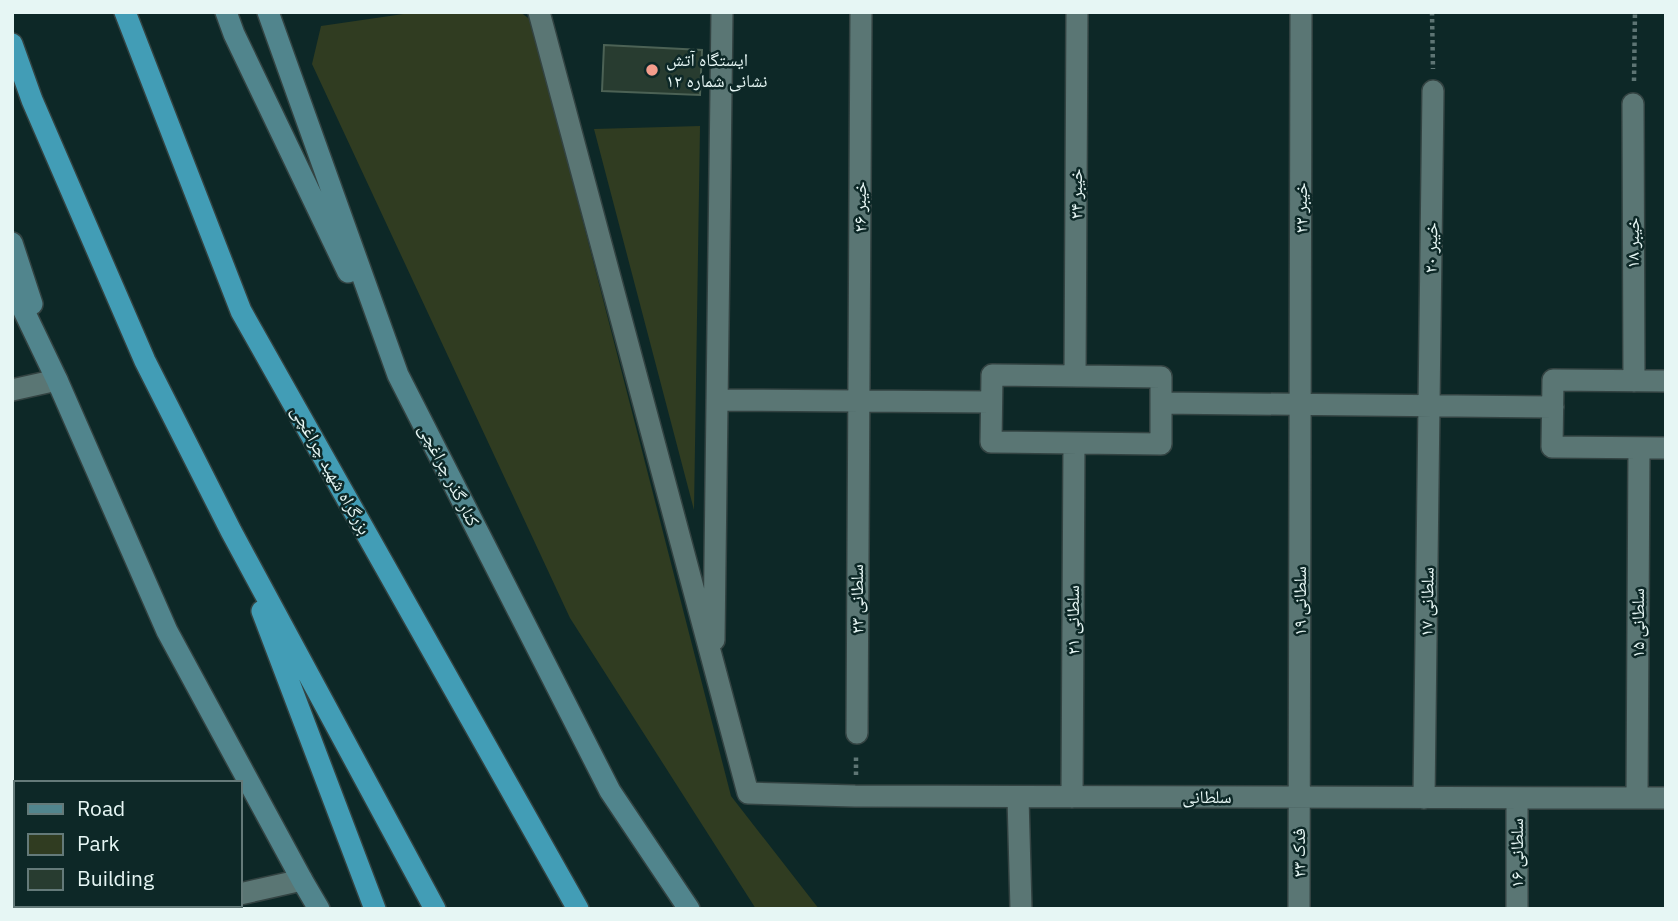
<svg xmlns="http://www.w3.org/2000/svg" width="1678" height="921" font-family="'IBM Plex Sans','Noto Naskh Arabic',sans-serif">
	<rect width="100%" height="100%" fill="#0d2827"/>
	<!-- green -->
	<path fill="#303c21" d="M417,12H520L531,20L731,796L819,909H756L570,618L312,64L321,26Z
		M700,126L694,510L594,129Z"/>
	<!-- building -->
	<path fill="#283c30" stroke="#4c6255" stroke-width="2" d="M604,45L702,50L700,95L602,91Z"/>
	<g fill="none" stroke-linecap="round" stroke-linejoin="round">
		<defs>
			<path id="minor" d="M539,12L748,793L855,796L1666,798
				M1633,104L1634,381
				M992,375L1161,377V444L991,442Z
				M1075,376L1077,12
				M1666,381L1553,380L1552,447L1666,448
				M12,390L57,380
				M717,400L991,402
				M1161,403L1553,407
				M714,640L722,12
				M857,733L861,12
				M1018,797L1021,909
				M1072,797L1074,443
				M1424,798L1433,91
				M1637,798L1639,448
				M240,894L302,880
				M169,909L186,905
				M1299,909L1301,12
				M1517,909V798"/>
			<path id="secondary" d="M226,12L234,34L348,272
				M268,12L398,375L610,791L689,909
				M12,243L32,304
				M12,286L57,380L167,631L302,880L319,909"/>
			<path id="trunk" d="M125,12L241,311L578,909
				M12,44L32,100L145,361L231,531L435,909
				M262,611L375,909"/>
		</defs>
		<!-- minor casing -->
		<use href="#minor" stroke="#334342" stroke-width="24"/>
		<!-- secondary casing -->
		<use href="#secondary" stroke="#334342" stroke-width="24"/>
		<!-- trunk casing -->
		<use href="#trunk" stroke="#334342" stroke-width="24"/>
		<!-- path -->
		<path stroke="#5e7574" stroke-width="4.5" stroke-dasharray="3.5 3.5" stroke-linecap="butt" d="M1432,12L1433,69
			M1634,81L1635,12
			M856,775V755"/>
		<!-- minor -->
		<use href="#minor" stroke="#5a7674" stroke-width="21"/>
		<!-- secondary -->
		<use href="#secondary" stroke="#51858d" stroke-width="21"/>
		<!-- trunk -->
		<use href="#trunk" stroke="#429db6" stroke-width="21"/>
	</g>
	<!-- markers -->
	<circle fill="#f49d8c" stroke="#0d2827" stroke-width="2.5" cx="652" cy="70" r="7"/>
	<g text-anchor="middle" stroke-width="5" stroke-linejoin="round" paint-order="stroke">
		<!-- poi labels -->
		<g font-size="18" fill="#e6f6f4" stroke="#0d2827" text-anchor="start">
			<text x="666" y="66">ایستگاه آتش<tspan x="666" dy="21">نشانی شماره ۱۲</tspan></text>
		</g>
		<!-- street labels -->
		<g font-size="18" fill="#e6f6f4" stroke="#0d2827">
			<text transform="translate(1076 194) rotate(-90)" y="6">خیبر ۲۴</text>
			<text transform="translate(860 207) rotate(-90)" y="6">خیبر ۲۶</text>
			<text transform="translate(1301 208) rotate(-90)" y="6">خیبر ۲۲</text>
			<text transform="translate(1633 243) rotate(-90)" y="6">خیبر ۱۸</text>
			<text transform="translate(1431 248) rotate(-89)" y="6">خیبر ۲۰</text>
			<text transform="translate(331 470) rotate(61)" y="6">بزرگراه شهید چراغچی</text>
			<text transform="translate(449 475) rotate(63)" y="6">کنار گذر چراغچی</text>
			<text transform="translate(857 599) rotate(-90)" y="6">سلطانی ۲۳</text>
			<text transform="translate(1300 601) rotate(-90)" y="6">سلطانی ۱۹</text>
			<text transform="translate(1427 602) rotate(-89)" y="6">سلطانی ۱۷</text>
			<text transform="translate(1073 620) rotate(-90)" y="6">سلطانی ۲۱</text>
			<text transform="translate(1638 623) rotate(-90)" y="6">سلطانی ۱۵</text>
			<text x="1207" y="803">سلطانی</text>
			<text transform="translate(1299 853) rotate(-90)" y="6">فدک ۲۳</text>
			<text transform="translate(1517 853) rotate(-90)" y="6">سلطانی ۱۶</text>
		</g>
	</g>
	<!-- border -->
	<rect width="1678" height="921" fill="none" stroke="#e6f6f4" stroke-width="28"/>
	<!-- legend -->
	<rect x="14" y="781" width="228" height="126" fill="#0d2827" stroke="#647a79" stroke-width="2"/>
	<rect x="28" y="804" width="35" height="10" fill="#51858d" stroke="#647a79" stroke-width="2"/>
	<text x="77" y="816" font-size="21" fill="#e6f6f4">Road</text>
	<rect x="28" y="834" width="35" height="21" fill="#303c21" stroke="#647a79" stroke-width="2"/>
	<text x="77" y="851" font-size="21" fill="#e6f6f4">Park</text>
	<rect x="28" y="869" width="35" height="21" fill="#283c30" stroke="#647a79" stroke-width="2"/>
	<text x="77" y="886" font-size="21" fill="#e6f6f4">Building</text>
</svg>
